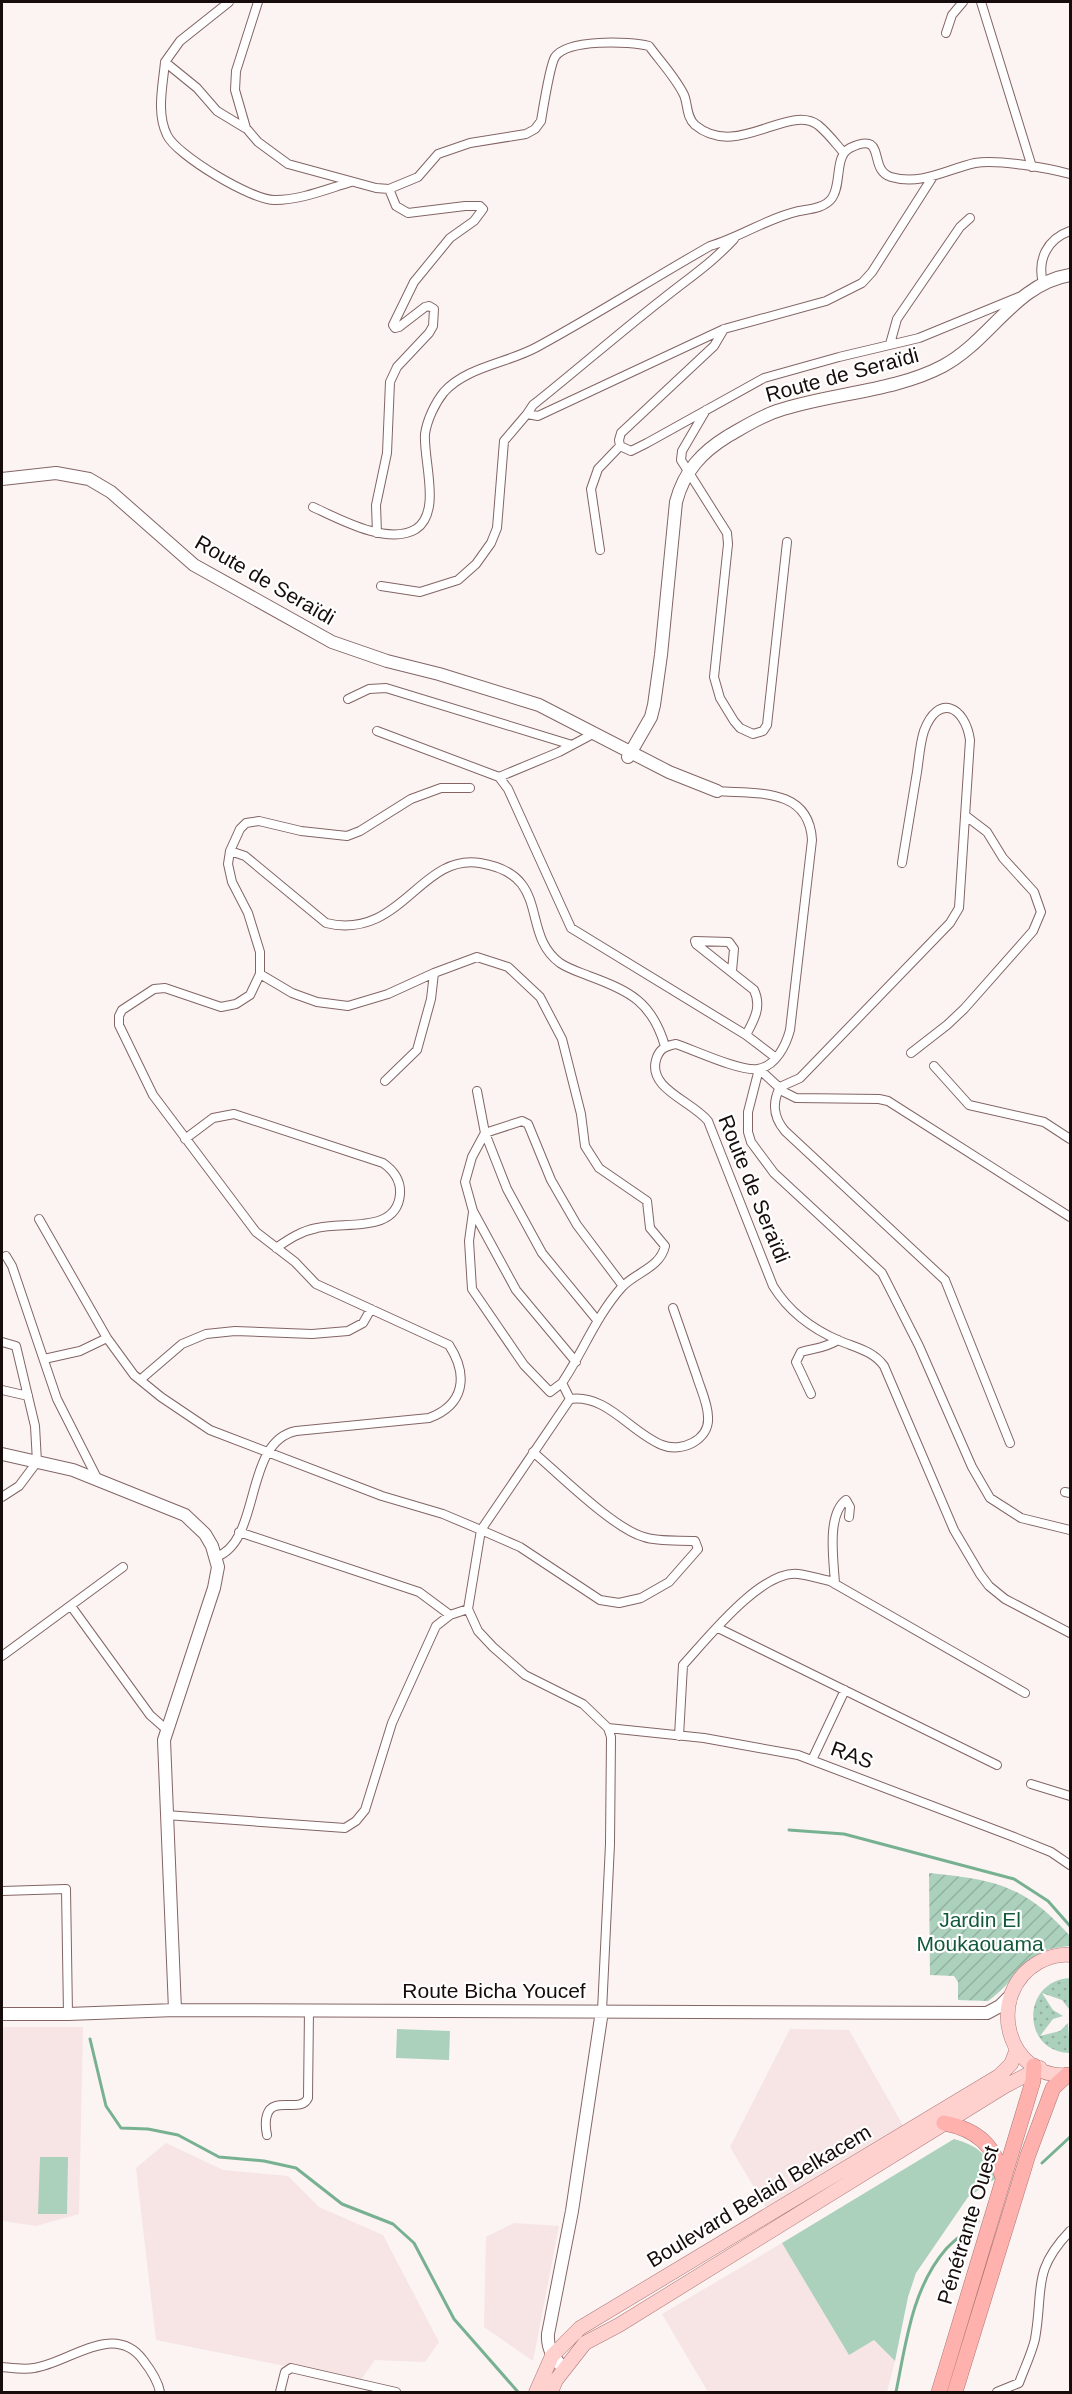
<svg xmlns="http://www.w3.org/2000/svg" width="1072" height="2394" font-family="Helvetica,sans-serif">
	<defs>
		<pattern id="grass-dots" width="8" height="8" patternUnits="userSpaceOnUse" patternTransform="scale(1.5)"><rect width="8" height="8" fill="#abd0bb"/><path d="M2 2h.1M6 6h.1" fill="none" stroke="#92b1a0" stroke-width="1.8" stroke-linecap="round"/></pattern>
		<pattern id="garden-furrows" width="10" height="10" patternUnits="userSpaceOnUse" patternTransform="scale(1.5)"><rect width="10" height="10" fill="#abd0bb"/><path d="M-1 1l2-2M0 10L10 0M9 11l2-2" fill="none" stroke="#92b1a0"/></pattern>
	</defs>
	<rect width="100%" height="100%" fill="#fbf4f3"/>
	<!-- built -->
	<path fill="#f6e5e4" d="M2,2027H83L79,2214L36,2226L2,2221Z
		M790,2029L849,2030L904,2127L767,2209L730,2147Z
		M166,2143L223,2170L288,2176L319,2207L383,2235L439,2342L425,2362L375,2360L360,2381L156,2340L136,2168Z
		M514,2223L559,2226L533,2361L484,2327L486,2237Z
		M782,2243L849,2354L874,2340L895,2361L887,2392H708L662,2314Z"/>
	<!-- grass -->
	<path fill="url(#grass-dots)" d="M1070,1978L1069,2009L1062,2000L1042,1993L1053,2010L1063,2016L1053,2019L1040,2036L1060,2031L1068,2023L1070,2053C1021,2052 1021,1981 1070,1978Z"/>
	<!-- garden -->
	<path fill="url(#garden-furrows)" d="M929,1873C996,1880 1024,1885 1070,1936V1946C1021,1949 1022,1977 988,2001L958,2000V1982L954,1976L930,1975Z"/>
	<!-- pitch -->
	<path fill="#abd0bb" d="M397,2029L450,2031L449,2060L396,2058Z
		M954,2139C977,2145 989,2156 998,2177L968,2197L916,2273L908,2297L895,2361L874,2340L849,2355L782,2243Z
		M40,2157H68L67,2214H38Z"/>
	<g fill="none" stroke-linecap="round" stroke-linejoin="round">
		<!-- stream -->
		<path stroke="#78b192" stroke-width="3" d="M789,1830L844,1834L1014,1879L1048,1901L1070,1926
			M90,2039L106,2106L121,2128L148,2129L178,2135L219,2157L264,2161L296,2168L342,2204L393,2224L414,2243L454,2319L518,2392
			M1042,2163L1070,2137
			M896,2392C906,2343 912,2288 946,2249C956,2238 968,2230 978,2221"/>
		<defs>
			<path id="street" d="M258,2L236,71L235,90L246,128L258,142L288,164L376,188L389,189L418,177L438,154L470,143L526,134L535,129L541,121C543,109 550,65 555,57C567,39 629,41 649,46C660,61 676,78 684,95C688,104 686,117 695,125C737,160 788,103 818,125C828,133 836,144 844,153
				M981,2L1032,167
				M946,33L952,15L963,2
				M165,62L180,41L229,2
				M245,128L217,111L197,88L165,62C163,85 156,113 167,135C176,155 253,201 275,200C301,200 327,189 351,182
				M1043,283C1037,260 1047,239 1070,231
				M890,344L897,319L960,227L970,218
				M706,410L682,451L681,460L727,533L728,544L714,677L720,698L734,721L740,728L753,734L763,731L767,725L787,542
				M527,414L533,405C577,370 619,333 664,298C689,278 712,263 734,239
				M620,446L631,451L647,443L764,378L839,357L919,338L1019,297
				M313,507C339,519 388,546 416,529C442,512 423,460 425,434C427,420 435,403 444,392C466,367 508,363 537,347C596,315 652,279 710,246C741,237 767,218 799,211C810,209 825,208 832,198C842,184 834,156 850,148C888,130 867,170 891,177C921,186 948,169 975,163C998,159 1048,168 1070,174
				M377,533L376,505L387,453L390,382L397,367L429,333L433,326L434,309L429,306L425,307L399,327L395,328L393,325L414,282L450,238L474,221L483,209L480,206H465L408,213L396,206L389,189
				M600,550L591,489L598,469L620,446L619,440L621,433L714,346L724,329
				M381,586L420,592L458,580L476,564L491,543L497,528L504,441L527,414L538,416L724,329L826,301L862,283L872,272L932,178
				M348,699L369,689L386,688L572,745
				M377,731L499,777L508,789L571,928L746,1035L776,1058
				M499,777L559,752L589,736
				M717,791C756,794 809,787 812,840L790,1030C786,1045 776,1066 758,1069C741,1072 694,1050 676,1044C665,1046 659,1049 656,1060C648,1089 692,1101 708,1121L773,1286C789,1312 812,1329 840,1341C857,1348 873,1351 884,1366L954,1530L980,1574L989,1586L1005,1599L1070,1633
				M230,851L245,856L326,923C401,941 420,853 480,863C553,875 519,933 560,963C569,969 579,972 589,976C630,991 652,1002 665,1046
				M902,863C907,832 912,802 917,772C919,759 920,743 924,731C938,693 965,706 970,740L959,908L950,923L800,1078L780,1087C772,1103 773,1117 785,1131L945,1280L1010,1443
				M732,971L734,949L729,942L695,941L696,944L754,990C762,1007 754,1020 746,1035
				M260,974L292,993L317,1002L348,1006L388,994L434,973L477,957L508,967L540,997L562,1039L581,1114L585,1146L599,1168L647,1201L650,1228L665,1246C660,1268 636,1272 622,1287C596,1316 583,1352 562,1383L570,1399
				M911,1053L947,1025L964,1009L1033,931L1041,912L1034,892L1003,858L987,832L966,816
				M934,1066L969,1105L1044,1122L1070,1139
				M385,1081L417,1050L431,999L434,973
				M477,1091L485,1133L472,1157L465,1182L473,1211L516,1290L576,1362
				M185,1139L213,1118L234,1114L383,1163C393,1170 401,1180 400,1194C397,1234 344,1221 317,1228C301,1231 289,1239 276,1248
				M473,1212L469,1241L472,1289L524,1365L550,1392L562,1383
				M1070,1217L888,1101L879,1099L796,1098L784,1092L759,1069L748,1112V1132L751,1142L774,1173L882,1273L919,1346L972,1467L990,1498L1021,1518L1070,1530
				M39,1219L107,1338L134,1375L161,1397L210,1430L382,1496L443,1514L481,1530L520,1547L600,1600L619,1603L641,1598L669,1582L698,1549L695,1541C679,1540 659,1542 644,1537C614,1529 559,1474 533,1452
				M6,1256L12,1266L57,1399L98,1480
				M597,1320L542,1253L507,1189L485,1133L522,1121L528,1124L551,1180L577,1225L623,1286
				M2,1342L16,1346L35,1426L37,1462L19,1486L2,1497
				M44,1359L80,1351L107,1338
				M140,1380L182,1344L206,1334L235,1331L312,1334L348,1331L363,1323L371,1309
				M2,1390L28,1396
				M811,1394L796,1362L801,1352C815,1348 826,1348 838,1340
				M1065,1492L1070,1493
				M239,1532L419,1592L450,1615
				M216,1557C262,1541 243,1442 296,1431L429,1418C464,1405 469,1376 449,1345L316,1284L295,1262L256,1232L153,1095L119,1025V1016L122,1010L154,989L165,988L221,1007L236,1004L250,995L260,974V952L248,913L232,882L228,864L230,851L240,829L246,823L259,821L301,831L347,836L360,831L411,799L441,788H470
				M835,1584C834,1562 826,1515 846,1500L850,1507L849,1517
				M71,1606L150,1715L167,1730
				M718,1628L997,1765
				M2,1656L123,1567
				M608,1728L704,1738L798,1755L1014,1837L1051,1852L1070,1865
				M679,1736L683,1665C707,1639 761,1570 798,1574C808,1575 820,1579 830,1581L1025,1693
				M812,1760L845,1690
				M1031,1784L1070,1796
				M166,1815L345,1828L356,1821L365,1810L392,1723L436,1626L450,1615L468,1609
				M2,1891L66,1889L68,2014
				M602,2011L610,1844L611,1737L608,1728L583,1704L525,1675L493,1647L478,1631L468,1609L481,1530L570,1399C607,1394 630,1432 662,1445C681,1453 710,1440 708,1417C708,1404 701,1390 697,1377C689,1354 681,1331 673,1308
				M267,2135C266,2130 265,2121 267,2115C273,2095 301,2114 308,2098L309,2010
				M2,2367C12,2368 24,2370 34,2368C69,2363 114,2321 143,2360C150,2369 158,2381 160,2392
				M280,2392L285,2372L291,2368L396,2392
				M997,2392L1019,2383C1024,2369 1032,2353 1035,2339C1044,2289 1031,2272 1070,2231"/>
			<path id="secondary" d="M2,479L56,473L89,479L111,492L194,565L332,642L387,661L439,674L539,705L669,772L717,791
				M628,757L651,717L654,705L661,655L676,502C684,471 702,452 728,436C744,427 759,417 777,411C830,393 894,392 943,366C990,341 1015,284 1070,275
				M2,1454L73,1470L185,1515L205,1534L212,1546L218,1567L214,1588L164,1740L175,2010
				M2,2014H68L175,2010L987,2013L1000,2006L1009,1997
				M564,2369C554,2358 547,2350 548,2334L572,2211L602,2011"/>
			<path id="primary" d="M1070,1955C1060,1954 1049,1957 1039,1962C984,1993 1006,2081 1070,2075
				M536,2392L552,2356L580,2328L999,2076L1011,2064L1017,2049
				M551,2392L556,2380L585,2343L619,2325L1005,2086L1040,2068"/>
			<path id="highway" d="M944,2123C978,2130 994,2145 1003,2178
				M939,2392L1033,2081L1034,2066
				M955,2392L1028,2155L1053,2088L1067,2075"/>
		</defs>
		<!-- street casing -->
		<use href="#street" stroke="#836564" stroke-width="10"/>
		<!-- secondary casing -->
		<use href="#secondary" stroke="#836564" stroke-width="14"/>
		<!-- primary casing -->
		<use href="#primary" stroke="#ad7775" stroke-width="15"/>
		<!-- highway casing -->
		<use href="#highway" stroke="#ad7775" stroke-width="16"/>
		<!-- street -->
		<use href="#street" stroke="#fff" stroke-width="8"/>
		<!-- secondary -->
		<use href="#secondary" stroke="#fff" stroke-width="12"/>
		<!-- primary -->
		<use href="#primary" stroke="#fed0ce" stroke-width="14"/>
		<!-- highway -->
		<use href="#highway" stroke="#feb1ad" stroke-width="15"/>
	</g>
	<g text-anchor="middle" stroke-width="4.5" stroke-linejoin="round" paint-order="stroke">
		<!-- street labels -->
		<g font-size="21" fill="#170c0c" stroke="#fff">
			<text transform="translate(842 375) rotate(-15)" y="7">Route de Seraïdi</text>
			<text transform="translate(265 580) rotate(30)" y="7">Route de Seraïdi</text>
			<text transform="translate(754 1189) rotate(68)" y="7">Route de Seraïdi</text>
			<text transform="translate(852 1755) rotate(20)" y="7">RAS</text>
			<text x="494" y="1998">Route Bicha Youcef</text>
			<text transform="translate(759 2196) rotate(-31)" y="7">Boulevard Belaid Belkacem</text>
			<text transform="translate(968 2225) rotate(-73)" y="7">Pénétrante Ouest</text>
		</g>
		<!-- park labels -->
		<g font-size="21" fill="#12583a" stroke="#fff">
			<text x="980" y="1927">Jardin El<tspan x="980" dy="24">Moukaouama</tspan></text>
		</g>
	</g>
	<!-- border -->
	<rect width="1072" height="2394" fill="none" stroke="#170c0c" stroke-width="6"/>
</svg>
